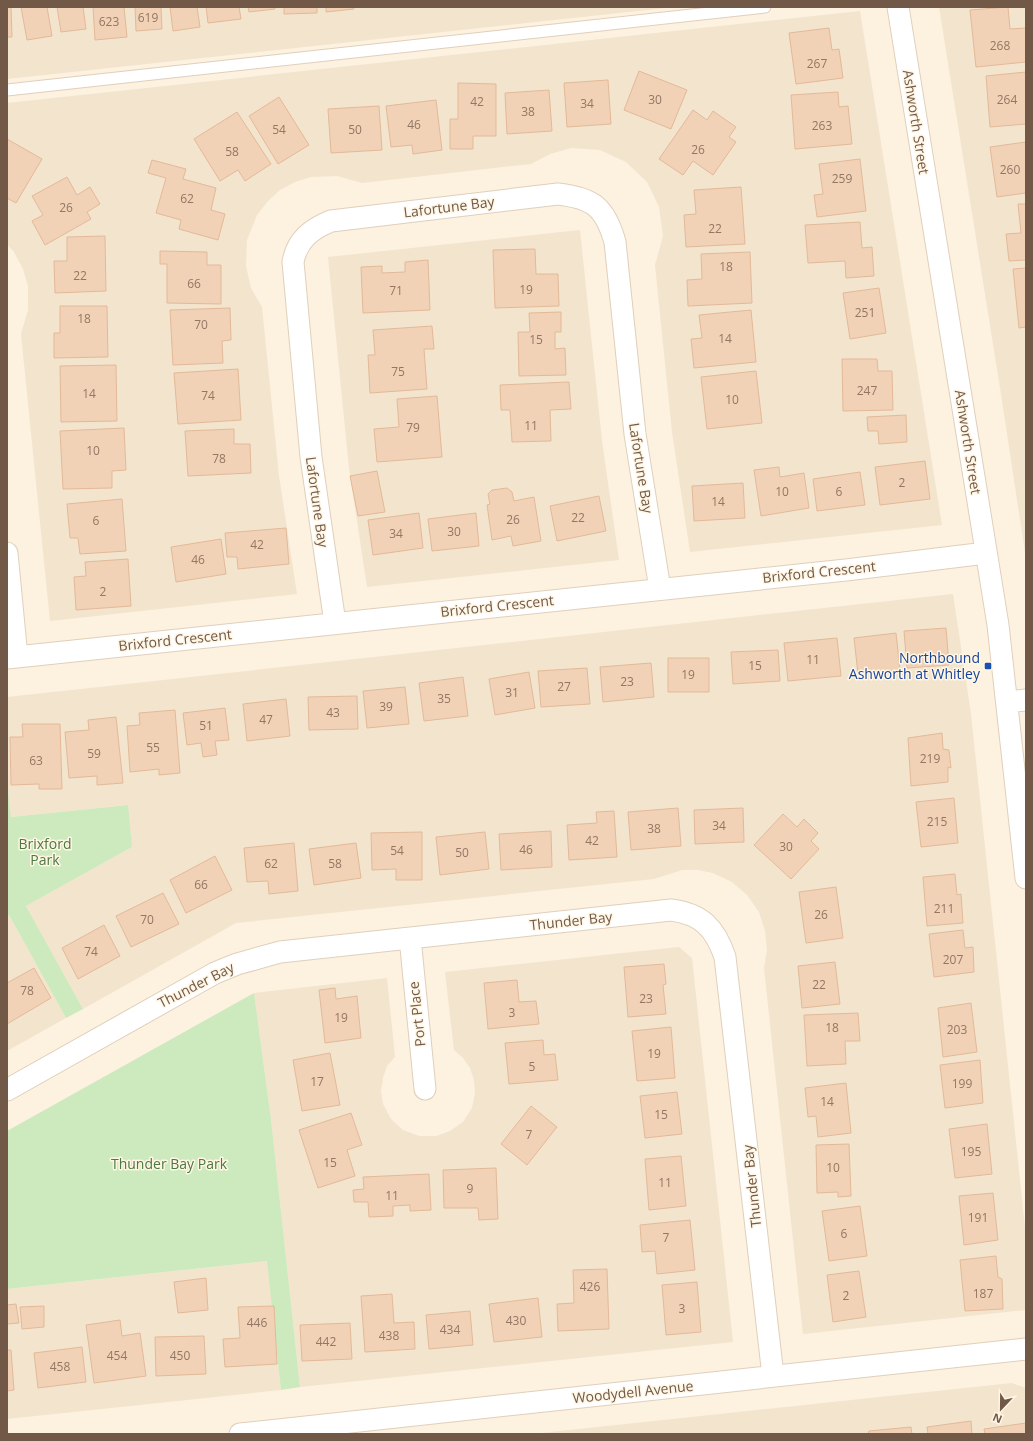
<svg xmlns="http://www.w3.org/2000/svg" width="1033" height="1441" font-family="'Open Sans',sans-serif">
	<rect width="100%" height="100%" fill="#fcf2df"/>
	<!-- residential -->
	<path fill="#f3e4ce" d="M7,7H675L7,79Z
		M939,7H1026V559L1001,394Z
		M860,11L942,525L690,552L672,432L655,265L663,236L659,207L647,182L626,162L600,150L571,148L550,154L531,164L362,183L337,176L311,177L295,182L280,190L268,201L257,215L247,240L246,266L251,288L262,307L279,476L297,594L50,621L21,334L28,310V286L23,269L14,252L7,244V103Z
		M580,230L602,441L619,560L367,587L349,468L328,257Z
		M953,594L971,714L1026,1237V1310L803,1334L764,968L767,950L765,931L759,912L747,895L732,882L713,873L698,870H682L654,879L236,923L83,1009L26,906L132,847L127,805L11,817L7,781V697Z
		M9,915L66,1018L7,1051V916Z
		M679,947L692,958L733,1342L300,1387L271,1119L254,993L387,978L395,1057L387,1066L383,1078L381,1091L383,1104L391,1119L403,1130L419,1136H436L450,1131L463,1122L472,1108L475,1093L474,1080L470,1068L463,1058L454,1050L445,972Z
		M268,1261L281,1390L7,1419V1289Z
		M1012,1383L1026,1388V1434H532Z"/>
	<!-- green -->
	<path fill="#cde9be" d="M7,781L11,817L128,805L132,847L26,906L83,1009L66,1018L9,915L7,916Z
		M254,993L271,1119L300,1387L281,1390L267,1261L7,1289V1131Z"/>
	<!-- building -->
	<path fill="#f1d2b7" stroke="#e3b998" d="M7,7H11L12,37H7Z
		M21,7H47L52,36L27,40Z
		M57,7H83L86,29L61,32Z
		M93,7H124L127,37L95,40Z
		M135,7H161L162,29L136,31Z
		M170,7H197L200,27L173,31Z
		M206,7H239L241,19L208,23Z
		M248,7H275V9L249,12Z
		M284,7H317V13L284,14Z
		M326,7H353L354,9L326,12Z
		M1008,7L1010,29L1026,28V62L976,67L970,10Z
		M829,28L832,50L839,49L843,78L796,84L789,33Z
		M639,71L687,90L671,129L624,110Z
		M1026,72V124L990,127L986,76Z
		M608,80L611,124L567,127L564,83Z
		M458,83L496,84V136H473V149H450V119H458Z
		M549,90L552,131L507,134L505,93Z
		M838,92L839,107L848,106L852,144L795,149L791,95Z
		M279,97L309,145L278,164L249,116Z
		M436,100L442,150L413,154L412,145L391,147L386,106Z
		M379,106L382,150L331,153L328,109Z
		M693,110L707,120L713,111L736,127L729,137L736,142L713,175L693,161L683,175L659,159Z
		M237,112L271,164L245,181L238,170L220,181L194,139Z
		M7,139L42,159L16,203L7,198Z
		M1026,142V193L997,197L990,147Z
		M860,159L866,211L817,217L814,195L823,194L819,164Z
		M152,160L186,169L183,179L216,188L211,210L225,214L218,240L179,229L181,220L156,213L166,178L148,173Z
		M67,177L77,195L90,187L100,204L87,212L91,219L45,245L32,221L43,215L32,196Z
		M741,187L745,244L686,247L684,215L696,214L694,190Z
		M1018,204H1026V260L1009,261L1006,234L1021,233Z
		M860,222L862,248L872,247L874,276L846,278L845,261L808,263L805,225Z
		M105,236L106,291L55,293L54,261H67V237Z
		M535,249L536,274H558L559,306L495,308L493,250Z
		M160,251L207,252V265H221V304L167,303V264H160Z
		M750,252L752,303L688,306L687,280L702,279L701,254Z
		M428,260L430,310L363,313L361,267L382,266V273L405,272V262Z
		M1026,268V327L1019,328L1013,269Z
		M879,288L886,333L850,339L843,293Z
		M60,306H107L108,357L54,358V333H60Z
		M230,308L231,340L222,341L223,363L173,365L170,310Z
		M751,310L756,362L694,368L691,339L702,338L699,315Z
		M561,312V332H555V349L565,348L566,375L519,376L518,332H530L529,313Z
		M432,326L434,349H424L427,389L370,393L368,355H375L373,330Z
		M842,359H877L878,371H892L893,410L843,411Z
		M116,365L117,421L61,422L60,366Z
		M238,369L241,420L178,424L174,373Z
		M756,371L762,423L707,429L701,377Z
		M569,382L571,409L550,410L551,441L512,442L510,410H501L500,385Z
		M437,396L442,457L377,462L374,429L399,427L397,399Z
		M906,415L907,442L879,444L878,431H868L867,417Z
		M124,428L126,470L112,471V488L63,489L60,431Z
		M234,429V444H250L251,473L188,476L185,431Z
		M925,461L930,499L880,505L875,467Z
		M779,467L780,477L804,473L809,508L761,516L754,470Z
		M377,471L385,512L358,516L350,476Z
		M860,472L865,505L817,511L813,479Z
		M743,483L745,518L694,521L692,486Z
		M507,488L512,492L514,501L534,497L541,541L513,546L511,536L492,540L487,505L490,504L488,494L492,490Z
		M599,496L606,531L557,541L550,506Z
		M122,499L126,551L80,554L78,538H70L67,504Z
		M419,513L423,548L373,555L368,520Z
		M476,513L479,546L432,551L428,519Z
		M286,528L289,564L238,569L237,557H227L225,533Z
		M221,539L226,574L176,582L171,547Z
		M128,559L131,606L76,610L74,577L86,576L85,562Z
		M946,628L949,665L907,668L904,631Z
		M896,633L900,670L858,674L854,638Z
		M837,638L841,676L788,681L784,643Z
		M778,650L780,681L733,684L731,652Z
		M668,658H709V692H668Z
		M651,663L654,697L603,702L600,667Z
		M587,668L590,704L541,707L538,671Z
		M529,672L535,708L495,715L489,679Z
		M463,677L468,716L424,721L419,683Z
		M405,687L409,724L367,728L363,691Z
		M357,696L358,729L309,730L308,697Z
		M286,699L290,736L247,741L243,704Z
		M225,708L229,740L215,741L217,755L203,757L201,743L187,745L183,713Z
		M175,710L180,773L159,775V769L130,772L127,726L140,725L139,713Z
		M116,717L123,783L97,785V776L69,778L65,732L89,730L88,720Z
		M22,724H60L62,789H39V784L11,785L10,737H23Z
		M942,733L943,749L949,750L951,768L948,767V782L911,786L908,738Z
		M954,798L958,843L921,847L916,802Z
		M678,808L681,846L631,850L628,812Z
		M743,808L744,842L695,844L694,810Z
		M614,811L617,857L569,860L567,825L597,823L596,812Z
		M783,814L797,827L804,819L818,833L811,841L819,849L791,879L754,845Z
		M551,831L552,867L501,870L499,834Z
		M422,832V880H396V869L372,870L371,833Z
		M485,832L489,869L440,875L436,837Z
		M294,843L298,891L269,894L268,881L247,882L244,848Z
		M356,843L361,878L314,885L309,849Z
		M215,856L232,890L186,913L170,880Z
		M955,874L957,895L961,894L963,923L927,926L923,877Z
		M836,887L843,938L806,943L799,892Z
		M163,893L179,924L131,947L116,916Z
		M104,925L120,956L78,979L62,948Z
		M963,930L965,948L973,947L974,972L934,977L929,934Z
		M835,962L840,1004L802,1008L798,966Z
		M664,964L666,984L663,985L666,1014L628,1017L624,967Z
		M34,968L51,998L7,1024V983Z
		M517,980L519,1002L536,1001L539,1024L488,1029L484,983Z
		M335,988L336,999L357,996L361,1038L325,1043L319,990Z
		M971,1003L977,1052L943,1057L938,1008Z
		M858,1013L860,1041H845L846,1064L807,1066L804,1015Z
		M671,1027L675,1078L637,1081L632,1031Z
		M543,1040L544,1055L555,1054L558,1080L509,1084L505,1043Z
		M330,1053L340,1105L302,1111L293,1060Z
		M980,1060L983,1103L945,1108L940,1065Z
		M846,1083L851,1133L818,1137L816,1116L808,1117L805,1088Z
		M677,1092L682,1134L645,1138L640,1096Z
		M531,1106L557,1127L527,1165L501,1144Z
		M351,1113L362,1145L347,1150L355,1176L318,1188L299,1130Z
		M987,1124L992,1174L955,1178L949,1129Z
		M849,1144L851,1196L838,1197V1192L817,1193L816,1145Z
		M681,1156L686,1206L649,1210L645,1159Z
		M496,1168L498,1219L479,1220L478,1208H444L443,1170Z
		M429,1174L431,1210L410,1211V1205L393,1206V1216L369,1217L368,1202H354L353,1190L364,1189L363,1177Z
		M993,1193L998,1240L964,1245L959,1196Z
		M860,1206L867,1256L829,1261L822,1211Z
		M690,1220L695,1270L657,1274L655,1251L642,1252L640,1225Z
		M996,1256L998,1277L1002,1279L1003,1309L965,1311L960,1260Z
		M607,1269L609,1329L558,1331L557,1304L574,1303L573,1270Z
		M859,1271L866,1317L833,1322L827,1275Z
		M206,1278L208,1310L178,1313L174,1282Z
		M697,1282L701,1332L666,1335L662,1285Z
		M392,1294L394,1323L414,1322L415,1349L365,1352L361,1296Z
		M538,1298L542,1337L494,1342L489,1304Z
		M16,1304L19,1323L7,1324V1305Z
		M44,1306V1327L22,1329L20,1307Z
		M274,1306L277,1364L225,1367L223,1339L240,1338L238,1307Z
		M470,1311L473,1345L429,1349L426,1315Z
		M120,1320L122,1336L140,1333L146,1376L94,1383L86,1325Z
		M350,1323L352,1359L302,1361L300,1325Z
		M204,1336L206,1374L156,1376L155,1337Z
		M82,1347L86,1382L38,1388L34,1353Z
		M7,1350H11L14,1390L7,1391Z
		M971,1421L972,1434H928L927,1427Z
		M1026,1423V1434H985L984,1429Z
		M911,1427L912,1434H868L869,1431Z"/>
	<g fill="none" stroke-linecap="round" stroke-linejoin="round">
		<defs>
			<path id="lane" d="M7,90L765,7"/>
			<path id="street" d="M898,7L998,625L1026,878
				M7,553L17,657
				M335,623L311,457L293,262C297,240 311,229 331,221L558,194C593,198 605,207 615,242L635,434L660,589
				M7,658L846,570L986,553
				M1007,702L1026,700
				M410,938L425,1089
				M7,1090L215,973L237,964L280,952L671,910C702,914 715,928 725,957L773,1376
				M240,1434L1026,1349"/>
		</defs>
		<!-- lane casing -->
		<use href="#lane" stroke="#e0cfbc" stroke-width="13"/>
		<!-- street casing -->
		<use href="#street" stroke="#e0cfbc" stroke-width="23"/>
		<!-- lane -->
		<use href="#lane" stroke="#fff" stroke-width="11"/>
		<!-- street -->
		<use href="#street" stroke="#fff" stroke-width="21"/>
	</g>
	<!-- markers -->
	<rect fill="#1a4fb4" stroke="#fff6e5" stroke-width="1.5" x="984" y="662" width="8" height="8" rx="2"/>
	<g text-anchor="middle" stroke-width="3" stroke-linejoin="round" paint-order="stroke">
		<!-- number labels -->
		<g font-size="12" fill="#927763">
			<text x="148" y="22">619</text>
			<text x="109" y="26">623</text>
			<text x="1000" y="50">268</text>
			<text x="817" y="68">267</text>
			<text x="655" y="104">30</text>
			<text x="1007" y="104">264</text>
			<text x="477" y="106">42</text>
			<text x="587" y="108">34</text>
			<text x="528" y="116">38</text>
			<text x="414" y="129">46</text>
			<text x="822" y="130">263</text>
			<text x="279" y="134">54</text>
			<text x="355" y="134">50</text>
			<text x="698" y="154">26</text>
			<text x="232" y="156">58</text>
			<text x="1010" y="174">260</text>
			<text x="842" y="183">259</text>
			<text x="187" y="203">62</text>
			<text x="66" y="212">26</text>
			<text x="715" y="233">22</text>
			<text x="726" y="271">18</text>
			<text x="80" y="280">22</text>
			<text x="194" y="288">66</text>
			<text x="526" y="294">19</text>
			<text x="396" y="295">71</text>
			<text x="865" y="317">251</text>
			<text x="84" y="323">18</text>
			<text x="201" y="329">70</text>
			<text x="725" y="343">14</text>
			<text x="536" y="344">15</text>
			<text x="398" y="376">75</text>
			<text x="867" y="395">247</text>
			<text x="89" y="398">14</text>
			<text x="208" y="400">74</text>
			<text x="732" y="404">10</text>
			<text x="531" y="430">11</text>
			<text x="413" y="432">79</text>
			<text x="93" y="455">10</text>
			<text x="219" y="463">78</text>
			<text x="902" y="487">2</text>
			<text x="782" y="496">10</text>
			<text x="839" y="496">6</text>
			<text x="718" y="506">14</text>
			<text x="578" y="522">22</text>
			<text x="513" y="524">26</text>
			<text x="96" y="525">6</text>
			<text x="454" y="536">30</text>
			<text x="396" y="538">34</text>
			<text x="257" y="549">42</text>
			<text x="198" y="564">46</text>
			<text x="103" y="596">2</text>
			<text x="813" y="664">11</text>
			<text x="755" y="670">15</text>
			<text x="688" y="679">19</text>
			<text x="627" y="686">23</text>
			<text x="564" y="691">27</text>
			<text x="512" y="697">31</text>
			<text x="444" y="703">35</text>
			<text x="386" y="711">39</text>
			<text x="333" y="717">43</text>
			<text x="266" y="724">47</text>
			<text x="206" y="730">51</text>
			<text x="153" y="752">55</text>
			<text x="94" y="758">59</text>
			<text x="930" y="763">219</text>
			<text x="36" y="765">63</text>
			<text x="937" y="826">215</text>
			<text x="719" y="830">34</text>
			<text x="654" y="833">38</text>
			<text x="592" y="845">42</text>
			<text x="786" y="851">30</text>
			<text x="526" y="854">46</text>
			<text x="397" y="855">54</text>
			<text x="462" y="857">50</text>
			<text x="271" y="868">62</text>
			<text x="335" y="868">58</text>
			<text x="201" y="889">66</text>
			<text x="944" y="913">211</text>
			<text x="821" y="919">26</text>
			<text x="147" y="924">70</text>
			<text x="91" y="956">74</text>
			<text x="953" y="964">207</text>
			<text x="819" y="989">22</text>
			<text x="27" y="995">78</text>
			<text x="646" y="1003">23</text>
			<text x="512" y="1017">3</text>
			<text x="341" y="1022">19</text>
			<text x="832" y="1032">18</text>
			<text x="957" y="1034">203</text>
			<text x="654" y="1058">19</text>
			<text x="532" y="1071">5</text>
			<text x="317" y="1086">17</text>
			<text x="962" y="1088">199</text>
			<text x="827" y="1106">14</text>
			<text x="661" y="1119">15</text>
			<text x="529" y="1139">7</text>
			<text x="971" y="1156">195</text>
			<text x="330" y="1167">15</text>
			<text x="833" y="1172">10</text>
			<text x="665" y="1187">11</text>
			<text x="470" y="1193">9</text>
			<text x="392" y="1200">11</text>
			<text x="978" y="1222">191</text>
			<text x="844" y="1238">6</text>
			<text x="666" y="1242">7</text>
			<text x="590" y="1291">426</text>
			<text x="983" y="1298">187</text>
			<text x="846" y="1300">2</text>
			<text x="682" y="1313">3</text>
			<text x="516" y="1325">430</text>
			<text x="257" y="1327">446</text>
			<text x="450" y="1334">434</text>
			<text x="389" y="1340">438</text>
			<text x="326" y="1346">442</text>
			<text x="117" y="1360">454</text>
			<text x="180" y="1360">450</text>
			<text x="60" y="1371">458</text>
		</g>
		<!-- street labels -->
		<g font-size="14" fill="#725947" stroke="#fff6e5">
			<text transform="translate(916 122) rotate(81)" y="5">Ashworth Street</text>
			<text transform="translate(449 207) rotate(-7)" y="5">Lafortune Bay</text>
			<text transform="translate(968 442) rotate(81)" y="5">Ashworth Street</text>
			<text transform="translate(641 468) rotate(81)" y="5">Lafortune Bay</text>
			<text transform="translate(317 502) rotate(82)" y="5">Lafortune Bay</text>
			<text transform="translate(819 572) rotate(-6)" y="5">Brixford Crescent</text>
			<text transform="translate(497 606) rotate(-6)" y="5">Brixford Crescent</text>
			<text transform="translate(175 640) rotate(-6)" y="5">Brixford Crescent</text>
			<text transform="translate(571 921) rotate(-6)" y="5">Thunder Bay</text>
			<text transform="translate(196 985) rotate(-27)" y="5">Thunder Bay</text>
			<text transform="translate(417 1014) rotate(-96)" y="5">Port Place</text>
			<text transform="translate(752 1186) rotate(-96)" y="5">Thunder Bay</text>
			<text transform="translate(633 1392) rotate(-6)" y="5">Woodydell Avenue</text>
		</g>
		<!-- transit labels -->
		<g font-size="14" fill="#164399" stroke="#fff6e5" text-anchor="end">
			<text x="980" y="663">Northbound<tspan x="980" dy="16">Ashworth at Whitley</tspan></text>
		</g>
		<!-- park labels -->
		<g font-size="14" fill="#4d7840" stroke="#fff6e5">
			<text x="45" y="849">Brixford<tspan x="45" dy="16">Park</tspan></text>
			<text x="169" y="1169">Thunder Bay Park</text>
		</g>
	</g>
	<!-- border -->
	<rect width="1033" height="1441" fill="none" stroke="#725947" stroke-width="16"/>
	<!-- north arrow -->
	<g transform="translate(1001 1409) rotate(202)" stroke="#fff6e5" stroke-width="3" paint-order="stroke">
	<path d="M0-3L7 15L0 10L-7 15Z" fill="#725947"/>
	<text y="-6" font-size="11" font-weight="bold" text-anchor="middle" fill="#725947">N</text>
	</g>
</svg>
